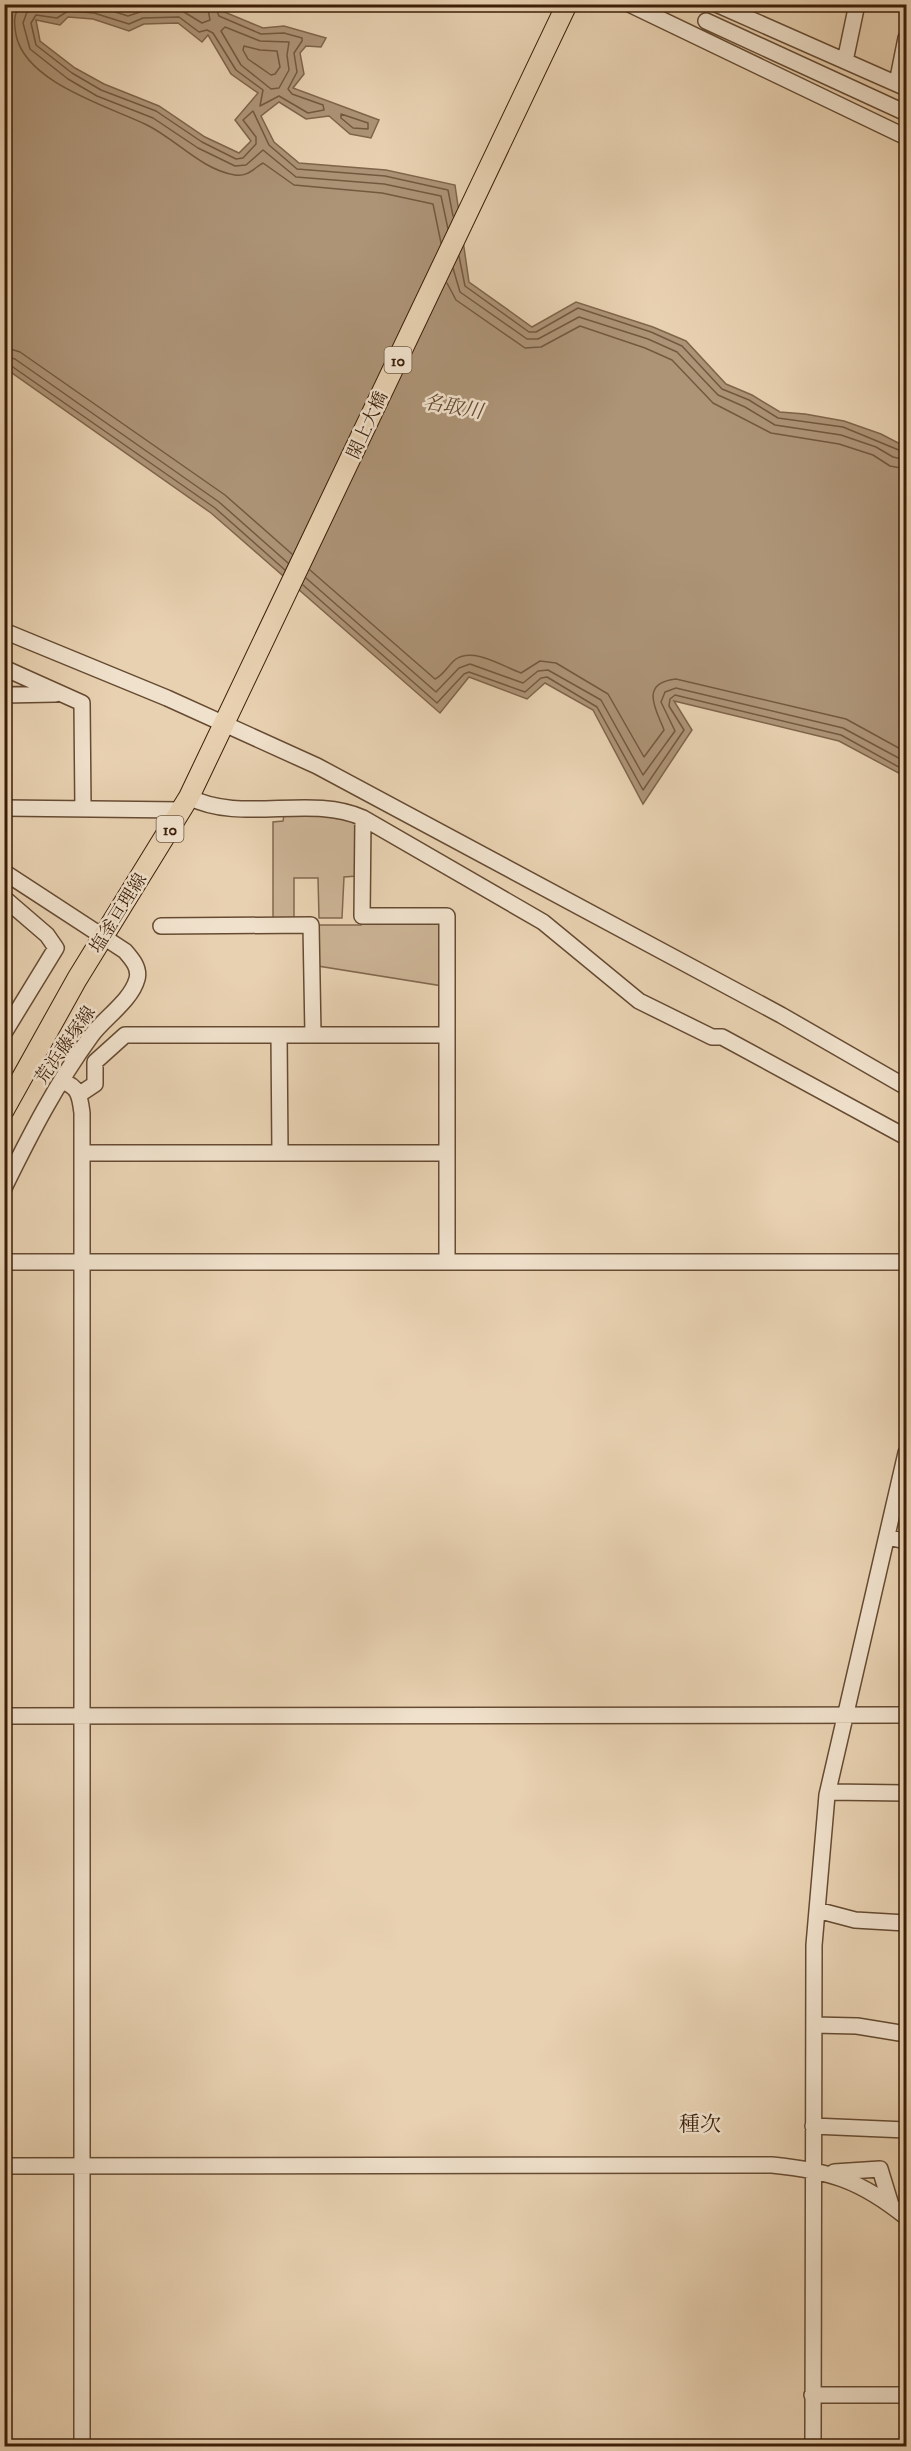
<svg xmlns="http://www.w3.org/2000/svg" width="911" height="2451" font-family="'IM FELL DW Pica','Noto Serif JP',serif">
	<rect width="100%" height="100%" fill="#e8d1b1"/>
	<filter id="stains"><feTurbulence type="fractalNoise" baseFrequency=".00333" numOctaves="4"/><feColorMatrix values="0 0 0 0 .2 0 0 0 0 .09 0 0 0 0 .02 0 0 0 .5 -.17"/></filter>
	<radialGradient id="worn" r=".72"><stop offset=".6" stop-color="#630" stop-opacity="0"/><stop offset="1" stop-color="#630" stop-opacity=".3"/></radialGradient>
	<!-- green -->
	<path fill="#cbb394" stroke="#83684e" stroke-width="1.5" d="M338,813L357,822V876L344,877L342,918H319L318,878H294V918H273V822L283,821L284,815Z
		M443,921V986L318,966L319,925H361V922Z"/>
	<!-- water -->
	<path fill="#ad9477" stroke="#7f654a" stroke-width="1.5" fill-rule="evenodd" d="M5,5H220L222,11L263,28L284,26L326,38L321,47L306,46L300,53L304,74L293,88L379,120L371,138L350,134L329,116L306,119L279,102L261,116L274,142L299,163L386,170L455,185L469,282L532,327L576,302L653,327L686,341L726,384L752,395L780,412L805,414L844,421L881,434L906,447V777L839,741L674,701L692,730L643,804L593,710L545,683L527,699L469,677L440,713L211,513L5,368ZM68,17L93,19L129,31L144,24L178,23L202,42L208,35L231,74L258,93L235,120L251,141L239,153L205,137L159,106L104,84L75,68L40,41L36,20L60,25Z"/>
	<g fill="none" stroke-linecap="round" stroke-linejoin="round">
		<!-- shore -->
		<path stroke="#74593f" stroke-width="1.5" d="M21,4C13,14 14,23 16,35C26,83 108,106 147,125C177,140 202,170 235,175C248,177 254,168 263,163L294,185L382,193L433,204L441,243
			M64,4L55,10L37,7L27,12L23,23L30,49L68,79L97,96L153,118L198,148L235,166L246,165L263,150L296,177L384,184L441,196L448,229
			M77,4L96,6L128,16L143,11L179,9L202,23L210,20L207,4
			M214,4L219,16L261,34L284,33L302,38V41L294,53L297,72L288,89L292,94L323,105L324,110L308,113L279,96L260,106L263,90L236,70L213,33L207,30L199,32L179,17L143,18L129,24L94,13L68,11L57,18L36,15L31,23L36,45L72,73L101,90L156,111L202,142L236,159L243,158L256,144V137L243,120L253,111L269,145L297,169L385,176L448,190L453,216
			M225,27L260,41L289,42L287,55L289,70L279,88L271,89L241,65L221,31Z
			M244,46L260,50L277,51L280,67L275,74L271,75L248,59L243,50Z
			M341,114L368,123V129L353,128L341,118Z
			M459,256L465,286L529,332H536L578,308L651,332L682,346L722,389L749,400L778,418L843,427L906,453
			M453,268L460,292L527,339H538L579,317L648,339L677,352L718,395L745,407L775,425L841,435L876,447L893,457L906,460
			M447,283L456,300L525,348L541,347L580,326L645,348L672,360L713,403L771,433L839,444L873,455L890,466L906,469
			M4,347L20,352L225,495L292,554
			M4,356L15,359L219,502L288,563
			M4,364L10,365L215,508L285,570
			M310,570L435,679C444,675 448,665 456,659C474,647 504,667 521,673L540,661L556,663L608,694L644,757L664,730C657,711 638,683 676,679L846,719L906,752
			M306,578L436,692L459,668L470,664L523,683L538,671L548,670L601,700L643,775L675,731L661,702L665,692L676,688L843,728L906,762
			M303,585L437,703L464,674L469,672L525,692L541,678L547,677L597,707L643,790L684,730L669,706L670,699L675,695L841,735L906,771"/>
		<defs>
			<path id="minor" d="M629,4L906,137
				M716,4L906,88
				M706,21L906,113
				M845,61L857,4
				M897,83L906,38
				M4,631L167,698L317,766L781,1015L906,1087
				M4,668L82,703L83,809
				M4,695L55,694
				M189,797C241,824 311,794 363,818L362,916H447V1262
				M4,808L181,810
				M363,818L543,922L639,1001L712,1037H722L906,1137
				M4,872L125,951C132,959 140,968 137,979C131,1001 104,1018 91,1036C56,1084 30,1135 4,1188
				M4,898L47,935L56,948L4,1033
				M161,926L311,925L313,1035
				M279,1035L280,1153
				M61,1081C79,1086 80,1097 82,1113V2446
				M80,1094L95,1084V1062L125,1035H447
				M82,1153H446
				M4,1262H906
				M887,1537L906,1541
				M4,1716L906,1715
				M828,1792L906,1793
				M817,1910L855,1920L906,1923
				M814,2025L857,2026L906,2034
				M813,2126L906,2130
				M4,2166L772,2165C830,2171 860,2180 906,2217
				M834,2172L880,2169L891,2205
				M812,2395H906
				M813,2446L814,1945L827,1795L906,1453"/>
			<path id="major" d="M4,1110L77,979L189,797L567,4"/>
		</defs>
		<!-- minor casing -->
		<use href="#minor" stroke="#664b32" stroke-width="18"/>
		<!-- major casing -->
		<use href="#major" stroke="#3b1e07" stroke-width="22"/>
		<!-- minor -->
		<use href="#minor" stroke="#f0e1cc" stroke-width="15"/>
		<!-- major -->
		<use href="#major" stroke="#e8d1b1" stroke-width="20"/>
	</g>
	<g text-anchor="middle" stroke-width="5" stroke-linejoin="round" paint-order="stroke">
		<!-- shield labels -->
		<g fill="#f0e1cc" stroke="#715842" stroke-width="1.5">
			<rect x="384.5" y="347" width="27" height="26" rx="4.5"/>
			<rect x="156.5" y="816" width="27" height="26" rx="4.5"/>
		</g>
		<g font-size="16" font-weight="bold" fill="#3b1e07">
			<text x="398" y="366">10</text>
			<text x="170" y="835">10</text>
		</g>
		<!-- street labels -->
		<g font-size="18" fill="#3b1e07" stroke="#f0e1cc">
			<text transform="translate(367 425) rotate(-65)" y="6">閖上大橋</text>
			<text transform="translate(118 913) rotate(-58)" y="6">塩釜亘理線</text>
			<text transform="translate(65 1045) rotate(-55)" y="6">荒浜藤塚線</text>
		</g>
		<!-- water labels -->
		<g font-size="20" font-style="italic" fill="#63472e" stroke="#f0e1cc">
			<text transform="translate(453 406) rotate(10)" y="7">名取川</text>
		</g>
		<!-- quarter labels -->
		<g font-size="21" fill="#3b1e07" stroke="#f0e1cc">
			<text x="700" y="2131">種次</text>
		</g>
	</g>
	<!-- margin -->
	<rect width="911" height="2451" fill="none" stroke="#e8d1b1" stroke-width="24"/>
	<rect x="6" y="6" width="899" height="2439" fill="none" stroke="#3b1e07" stroke-width="3"/>
	<rect x="12" y="12" width="887" height="2427" fill="none" stroke="#3b1e07" stroke-width="1.5"/>
	<rect width="100%" height="100%" filter="url(#stains)"/>
	<rect width="100%" height="100%" fill="url(#worn)"/>
</svg>
